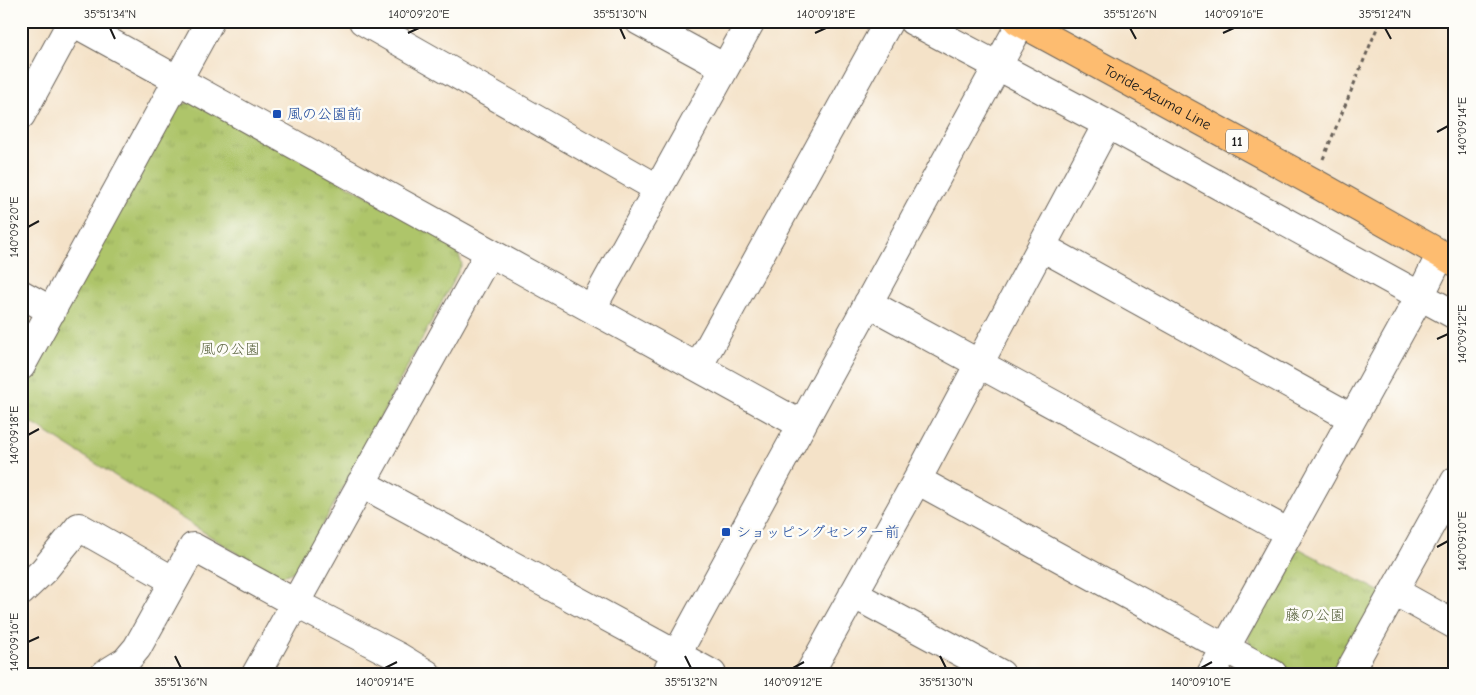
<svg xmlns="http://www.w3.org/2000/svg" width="1476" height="695" font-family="'Comic Neue','Klee One',sans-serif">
	<defs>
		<pattern id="grass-tufts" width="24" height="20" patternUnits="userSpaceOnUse" patternTransform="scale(1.25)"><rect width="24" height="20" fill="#aec56a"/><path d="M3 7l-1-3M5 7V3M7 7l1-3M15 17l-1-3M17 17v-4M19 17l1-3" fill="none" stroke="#95a95b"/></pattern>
	</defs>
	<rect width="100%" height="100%" fill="#fdfcf7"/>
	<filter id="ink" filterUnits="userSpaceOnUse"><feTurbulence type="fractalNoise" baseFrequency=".02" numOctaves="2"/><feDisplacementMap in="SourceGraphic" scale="10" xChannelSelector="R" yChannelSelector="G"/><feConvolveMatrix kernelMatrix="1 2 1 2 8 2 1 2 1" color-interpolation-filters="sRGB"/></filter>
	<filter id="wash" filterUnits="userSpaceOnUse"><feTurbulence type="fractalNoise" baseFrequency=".0096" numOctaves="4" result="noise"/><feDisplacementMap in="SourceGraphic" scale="20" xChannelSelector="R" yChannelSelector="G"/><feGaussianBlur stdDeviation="1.12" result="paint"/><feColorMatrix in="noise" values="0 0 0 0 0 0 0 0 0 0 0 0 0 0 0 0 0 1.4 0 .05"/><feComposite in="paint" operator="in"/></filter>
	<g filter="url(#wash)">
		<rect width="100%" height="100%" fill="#f4e2c8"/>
		<!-- grass -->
		<path fill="url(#grass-tufts)" stroke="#657043" d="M194,101L455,244L462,264L299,570L276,578L21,416V386L177,106Z
			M1298,548L1383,593L1337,674H1296L1251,647L1248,637Z"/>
	</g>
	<g filter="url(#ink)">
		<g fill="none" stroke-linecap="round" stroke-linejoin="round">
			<defs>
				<path id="street" d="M71,21L802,425
					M363,21L657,188
					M639,21L725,68
					M913,21L1107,124L1455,315
					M21,115L72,21
					M1042,247L1352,418
					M21,294L52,311
					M868,303L1289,533
					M592,308L751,21
					M21,366L210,21
					M698,367L889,21
					M917,480L1273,674
					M361,483L712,674
					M1394,591L1455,625
					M21,592L44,570L79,527L174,581
					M853,594L1001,674
					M105,674L126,661L137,648L193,547L295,603L399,657L427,674
					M256,674L489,253
					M666,674L1021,23
					M809,674L917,480L1107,124
					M1211,674L1420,296L1441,254
					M1348,674L1455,481"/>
				<g id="primary">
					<path id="s1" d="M1018,21L1313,182L1455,262"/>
				</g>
			</defs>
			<!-- street casing -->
			<use href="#street" stroke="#686158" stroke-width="30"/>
			<!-- primary casing -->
			<use href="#primary" stroke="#686158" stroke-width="30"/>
			<!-- path -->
			<path stroke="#686158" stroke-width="3" stroke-dasharray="4 4" stroke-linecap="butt" d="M1323,159L1380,21"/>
			<!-- street -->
			<use href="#street" stroke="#fff" stroke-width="28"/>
			<!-- primary -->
			<use href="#primary" stroke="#fdbc70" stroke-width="28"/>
		</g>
	</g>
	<!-- ticks -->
	<path fill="none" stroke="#1c1c1c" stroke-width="2" d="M110,28L115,39M620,28L625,39M1130,28L1136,39M1385,28L1391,39M408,33L419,28M815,33L826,28M1223,33L1234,28M1437,132L1448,126M28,227L39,221M1437,339L1448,334M28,435L39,429M1437,547L1448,541M28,642L39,637M175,656L181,668M685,656L691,668M940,656L946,668M385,668L397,662M793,668L804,662M1201,668L1212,662"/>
	<!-- markers -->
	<g fill="#1a4fb4" stroke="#fdfcf7" stroke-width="2">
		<rect x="272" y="109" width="10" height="10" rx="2.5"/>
		<rect x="721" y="527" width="10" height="10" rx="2.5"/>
	</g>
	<g text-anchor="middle" stroke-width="5" stroke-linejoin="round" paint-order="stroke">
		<!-- shield labels -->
		<rect fill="#fdfcf7" stroke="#605f5e" stroke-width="1" x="1226" y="129.5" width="22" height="23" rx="4"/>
		<g font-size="14" font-weight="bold" fill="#1c1c1c">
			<text x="1237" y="146">11</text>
		</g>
		<!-- street labels -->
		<g font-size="15" fill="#1c1c1c" stroke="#fdfcf7">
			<text dy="5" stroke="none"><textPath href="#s1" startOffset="159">Toride-Azuma Line</textPath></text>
		</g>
		<!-- transit labels -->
		<g font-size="15" fill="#164399" stroke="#fdfcf7" text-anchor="start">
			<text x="287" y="119">風の公園前</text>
			<text x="736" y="537">ショッピングセンター前</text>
		</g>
		<!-- park labels -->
		<g font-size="15" fill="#56603b" stroke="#fdfcf7">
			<text x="230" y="354">風の公園</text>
			<text x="1315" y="620">藤の公園</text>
		</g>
	</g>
	<!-- margin -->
	<rect width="1476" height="695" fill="none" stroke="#fdfcf7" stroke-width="55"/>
	<rect x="28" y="28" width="1420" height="640" fill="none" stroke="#1c1c1c" stroke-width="2"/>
	<g font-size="12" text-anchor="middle" fill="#1c1c1c">
		<text x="110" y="18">35°51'34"N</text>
		<text x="419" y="18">140°09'20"E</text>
		<text x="620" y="18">35°51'30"N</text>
		<text x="826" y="18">140°09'18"E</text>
		<text x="1130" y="18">35°51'26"N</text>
		<text x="1234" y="18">140°09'16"E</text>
		<text x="1385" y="18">35°51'24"N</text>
		<text transform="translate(1462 126) rotate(-90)" y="4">140°09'14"E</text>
		<text transform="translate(14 227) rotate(-90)" y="4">140°09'20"E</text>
		<text transform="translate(1462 334) rotate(-90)" y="4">140°09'12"E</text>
		<text transform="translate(14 435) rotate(-90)" y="4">140°09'18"E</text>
		<text transform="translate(1462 541) rotate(-90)" y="4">140°09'10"E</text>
		<text transform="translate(14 642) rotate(-90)" y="4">140°09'16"E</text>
		<text x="181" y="686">35°51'36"N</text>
		<text x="385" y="686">140°09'14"E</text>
		<text x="691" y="686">35°51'32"N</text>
		<text x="793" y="686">140°09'12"E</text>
		<text x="946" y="686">35°51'30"N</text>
		<text x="1201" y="686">140°09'10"E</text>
	</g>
</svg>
